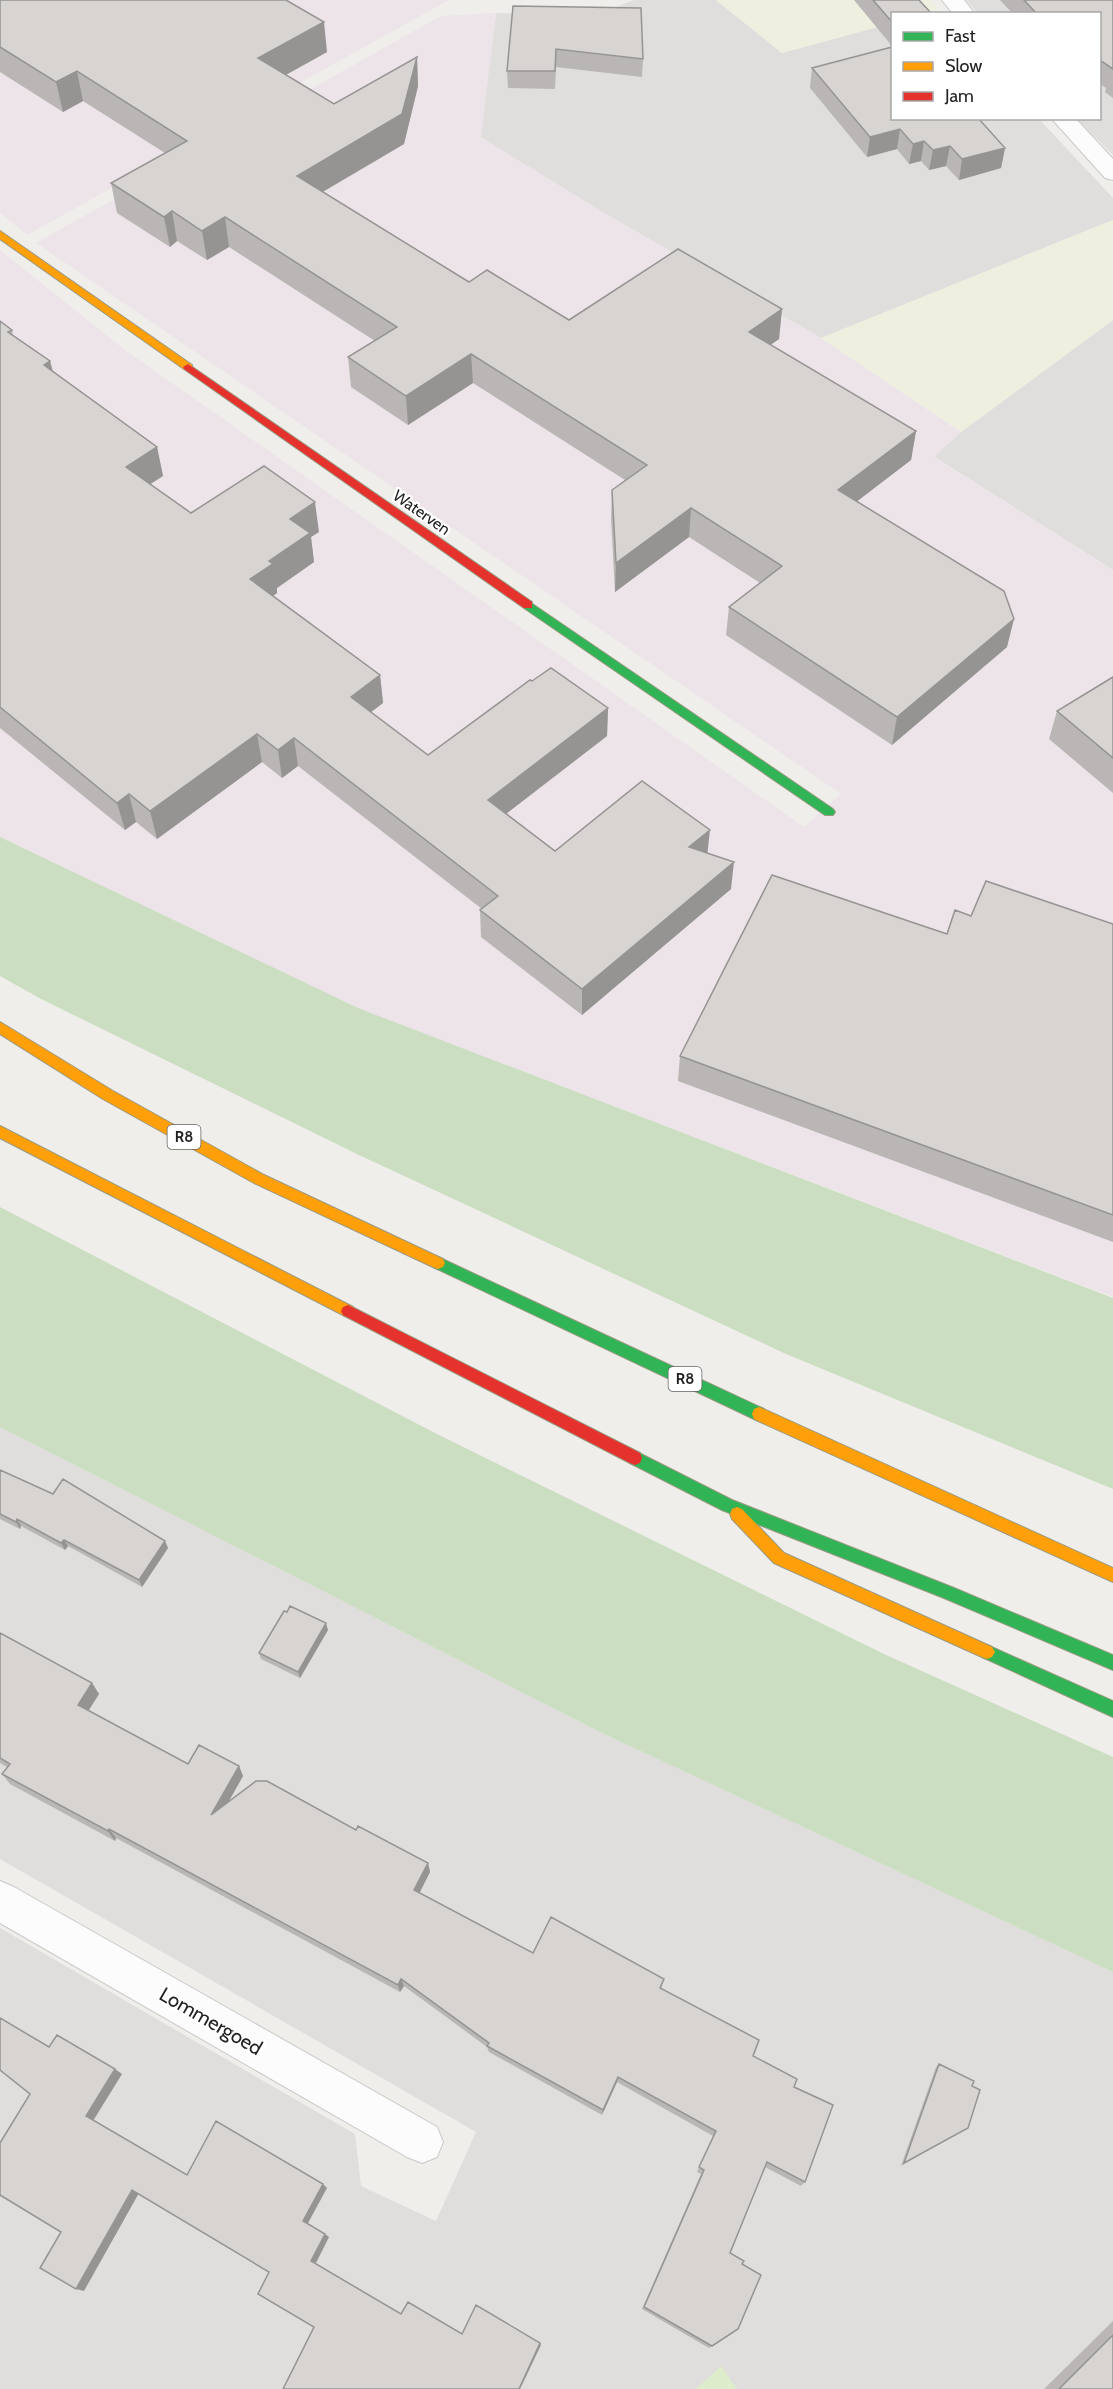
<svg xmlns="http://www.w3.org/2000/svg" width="1113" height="2389" font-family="Cabin,sans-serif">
	<rect width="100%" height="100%" fill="#f0eeeb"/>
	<!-- residential -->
	<path fill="#dfdedc" d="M633,0H716L782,53L892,23V118L1039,119L1113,198V220L821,338L604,213L480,137L496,13L550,15L612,9Z
		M966,0H1113V155L1077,119L1100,118V14L978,13Z
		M1113,320V570L933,456L961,432Z
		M0,1427L602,1733L1113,1972V2389H737L721,2367L696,2389H0V1928L355,2134L361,2186L436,2221L476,2132L0,1859Z"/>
	<!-- industrial -->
	<path fill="#ede4e9" d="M0,0H449L27,235L0,213Z
		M496,13L481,137L604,213L821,338L961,432L934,457L1113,570V1297L357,1008L0,837V250L125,350L804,827L841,794L36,243L441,16Z"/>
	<!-- farmland -->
	<path fill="#efefdf" d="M716,0H930L939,10L928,13L892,14V23L782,53Z
		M1113,220V320L961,432L821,338Z"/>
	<!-- grass -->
	<path fill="#ddeccb" d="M721,2366L737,2389H696Z"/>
	<!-- forest -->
	<path fill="#cbdec1" d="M0,837L358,1008L1113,1298V1489L786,1354L359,1155L41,999L0,976Z
		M0,1207L437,1434L884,1654L1113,1757V1972L602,1733L0,1427Z"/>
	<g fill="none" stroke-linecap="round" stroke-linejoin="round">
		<defs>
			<path id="street" d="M942,0H964L975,14H953Z
				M1051,118H1075L1113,159V180L1105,178Z
				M0,1881L14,1887L437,2127L443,2142L437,2157L422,2163L407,2157L0,1923Z"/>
			<path id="fast" d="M528,601L833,809L835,812L833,815H825L524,608L522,605Z
				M438,1257L764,1409L766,1414L764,1419L759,1421L754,1419L433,1267L431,1263L433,1259Z
				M635,1451L732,1500L954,1588L1113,1655V1670L944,1598L722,1510L630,1463L628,1458L630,1453Z
				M987,1645L1113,1701V1717L982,1657L979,1652L982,1647Z"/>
			<path id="slow" d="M0,231L192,365V369H184L0,239Z
				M0,1022L113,1091L264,1175L443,1259L445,1263L443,1267L438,1269L433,1267L254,1183L103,1099L0,1034Z
				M0,1126L353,1307L355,1311L353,1315L348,1317L343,1315L0,1138Z
				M759,1407L1113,1568V1582L754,1419L752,1414L754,1409Z
				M737,1507L742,1509L784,1553L992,1647L995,1652L992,1657L987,1659L982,1657L774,1563L732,1519L730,1514L732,1509Z"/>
			<path id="jam" d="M188,364L532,602V608H524L184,369L183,367Z
				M348,1305L640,1453L642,1458L640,1463L635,1465L630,1463L343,1315L341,1311L343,1307Z"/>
		</defs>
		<!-- street casing -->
		<use href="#street" stroke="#c9c8c7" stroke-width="2"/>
		<!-- fast casing -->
		<use href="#fast" stroke="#999a82" stroke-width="2"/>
		<!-- slow casing -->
		<use href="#slow" stroke="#999a82" stroke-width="2"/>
		<!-- jam casing -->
		<use href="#jam" stroke="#999a82" stroke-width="2"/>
		<!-- street -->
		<use href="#street" fill="#fdfcfc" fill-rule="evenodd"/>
		<!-- fast -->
		<use href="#fast" fill="#30b455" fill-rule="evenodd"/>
		<!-- slow -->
		<use href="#slow" fill="#ff9f0a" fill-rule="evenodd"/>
		<!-- jam -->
		<use href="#jam" fill="#e5322d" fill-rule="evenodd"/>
	</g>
	<!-- wall -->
	<path fill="#b9b6b5" d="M0,0L327,52L286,75L334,104L417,57L418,86L404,144L323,192L469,282L569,320L782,309L779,339L770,345L916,431L911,460L857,501L1007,647L892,745L726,635L729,607L760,583L689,537L615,592L611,519L612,490L625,480L473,383L408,425L351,387L348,357L375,341L229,247L207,260L177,241L170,247L117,213L111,183L165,153L83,101L63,112L0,72Z
		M854,0H919L892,14V46Z
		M1000,0H1113V98L1105,92L1106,88L1100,84V14H1013Z
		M513,6L643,59L642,77L556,67L555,89L508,88L507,71Z
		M812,68L1005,148L1001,168L959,180L946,166L929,170L921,161L909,164L897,149L867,157L810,88Z
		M0,321L12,330L13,335L50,361L53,371L157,447L163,476L150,484L191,513L319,532L311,537L314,562L277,588V593L273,596L380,675L383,703L371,712L428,755L608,708L607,736L506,814L555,851L708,853L731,889L582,1015L481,937L480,910L482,909L298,766L282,778L262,762L157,839L136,822L125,830L0,728Z
		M1113,677V793L1049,739L1057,711Z
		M971,916L1113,924V1242L678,1081L680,1056L947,934Z
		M0,1470L168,1548L142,1587L68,1546L65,1550L21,1526L20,1529L0,1519Z
		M328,1630L300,1678L261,1659L259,1653Z
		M0,1633L92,1683L99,1694L89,1710L188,1764L239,1766L243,1776L229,1801L356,1830L428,1863L430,1872L419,1893L533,1953L662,1986L661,1989L794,2087L805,2182L801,2186L765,2167L730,2253L742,2264L712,2346L709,2348L642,2309L701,2174L697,2172L713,2136L617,2082L602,2115L489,2052L487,2047L404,1986L400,1992L116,1838L115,1841L10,1784L2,1774L7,1767L0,1763Z
		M939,2064L972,2086L968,2128L901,2166L936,2067Z
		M1113,2321V2389H1044Z"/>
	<!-- shaded-wall -->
	<path fill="#969493" d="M324,22L327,52L262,88L258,58Z
		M417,57L418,86L404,144L300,205L297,176Z
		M77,71L83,101L63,112L56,82Z
		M900,129L897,149L867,157L870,137Z
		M924,141L921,161L909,164L913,144Z
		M950,146L946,166L929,170L933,150Z
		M1005,148L1001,168L959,180L962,159Z
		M172,211L177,241L170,247L164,217Z
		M225,217L229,247L207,260L202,231Z
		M782,309L779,339L746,362L749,332Z
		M471,354L473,383L408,425L406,396Z
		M50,361L57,391L44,365Z
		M916,431L911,460L834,519L838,490Z
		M157,447L163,476L132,496L126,467Z
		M315,502L319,532L311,537L314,562L277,588V593L255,608L250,579L269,561L290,519Z
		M691,508L689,537L615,592L616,563Z
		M1014,619L1007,647L892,745L897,717Z
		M380,675L383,703L354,725L351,697Z
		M608,708L607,736L489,827L488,800Z
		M257,734L262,762L157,839L150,811Z
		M294,738L298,766L282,778L278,750Z
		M129,794L136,822L125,830L117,803Z
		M710,830L707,857L689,847Z
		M734,862L731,889L582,1015V989Z
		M17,1519L21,1526L20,1529L16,1522Z
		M64,1540L68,1546L65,1550L61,1543Z
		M165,1541L168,1548L142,1587L139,1580Z
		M326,1623L328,1630L300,1678L298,1672Z
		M92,1683L99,1694L85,1716L78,1705Z
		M239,1766L243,1776L216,1824L211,1815Z
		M109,1829L116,1838L115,1841L108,1831Z
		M428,1863L430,1872L417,1898L414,1890Z
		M401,1979L404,1986L400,1992L398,1985Z
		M115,2069L122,2074L93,2121L86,2116Z
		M618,2077L617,2082L602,2115L603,2110Z
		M323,2184L327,2188L307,2225L303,2221Z
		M132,2190L139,2193L84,2291L76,2289Z
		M325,2234L329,2237L316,2263L311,2261Z
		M540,2343L541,2345L520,2389H519Z"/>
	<!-- building -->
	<path fill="#d7d4d2" stroke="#969493" stroke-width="1.5" d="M0,0H286L324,22L258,58L334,104L417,57L402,114L297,176L469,282L487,270L569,320L678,249L782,309L749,332L916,431L838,490L1004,591L1014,619L897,717L729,607L782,566L691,508L616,563L612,490L647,465L471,354L406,396L348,357L397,327L225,217L202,231L172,211L164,217L111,183L187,141L77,71L56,82L0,47Z
		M873,0H919L932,14H892V22Z
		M1024,0H1113V69L1100,60V14H1037Z
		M513,6L641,8L643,59L556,49L555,71H507Z
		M892,47V118H978L1005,148L962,159L950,146L933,150L924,141L913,144L900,129L870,137L812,68Z
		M0,321L12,330L8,332L50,361L44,365L157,447L126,467L191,513L264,466L315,502L290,519L310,533L269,561L273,564L250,579L380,675L351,697L428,755L530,680L532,681L551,668L608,708L488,800L555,851L642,781L710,830L689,847L734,862L582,989L480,910L498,896L294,738L278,750L257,734L150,811L129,794L117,803L0,707Z
		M1113,677V758L1057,711Z
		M772,875L947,934L955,910L971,916L986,881L1113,924V1215L680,1056Z
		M0,1470L53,1494L63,1479L165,1541L139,1580L64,1540L61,1543L17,1519L16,1522L0,1514Z
		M290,1606L326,1623L298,1672L259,1653L284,1611L287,1612Z
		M0,1633L92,1683L78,1705L188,1764L199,1745L239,1766L211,1815L256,1781H267L356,1830L358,1826L428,1863L414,1890L533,1953L551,1917L664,1979L660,1988L759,2040L753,2056L797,2079L794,2087L833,2105L805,2182L767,2162L730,2253L744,2261L742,2264L761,2275L738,2329L712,2346L644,2307L704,2170L699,2167L716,2131L618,2077L603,2110L487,2046L489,2043L401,1979L398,1985L109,1829L108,1831L2,1774L10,1764L0,1758Z
		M0,2018L49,2047L57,2035L115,2069L86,2116L187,2175L216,2121L323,2184L303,2221L325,2234L311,2261L401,2314L408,2302L462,2334L476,2305L540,2343L519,2389H283L314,2327L258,2294L269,2272L132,2190L76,2289L40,2268L61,2232L0,2195V2143L30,2094L0,2070Z
		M939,2064L974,2081L972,2086L980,2090L968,2128L904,2163Z
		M1113,2335V2389H1059Z"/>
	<g text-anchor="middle" stroke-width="4.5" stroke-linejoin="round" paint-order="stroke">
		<!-- shield labels -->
		<g fill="#fff" stroke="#646464" stroke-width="1.5">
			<rect x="167.5" y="1125" width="33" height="24" rx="4.5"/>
			<rect x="668.5" y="1367" width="33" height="24" rx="4.5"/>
		</g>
		<g font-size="15" font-weight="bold" fill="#222">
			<text x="184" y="1142">R8</text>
			<text x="685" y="1384">R8</text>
		</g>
		<!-- street labels -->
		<g font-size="16" fill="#222" stroke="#fff">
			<text transform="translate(422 512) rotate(35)" y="6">Waterven</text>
		</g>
		<!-- near-street labels -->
		<g font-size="20" fill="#222" stroke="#fff">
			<text transform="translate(211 2021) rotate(30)" y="7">Lommergoed</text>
		</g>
	</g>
	<!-- legend -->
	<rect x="891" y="12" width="210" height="108" fill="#ffffff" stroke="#a7a7a7" stroke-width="1.5"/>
	<rect x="903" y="32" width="30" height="9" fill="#30b455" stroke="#a7a7a7" stroke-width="1.5"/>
	<text x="945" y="42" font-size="18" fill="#222222">Fast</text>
	<rect x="903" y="62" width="30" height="9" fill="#ff9f0a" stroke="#a7a7a7" stroke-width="1.5"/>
	<text x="945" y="72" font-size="18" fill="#222222">Slow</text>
	<rect x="903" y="92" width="30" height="9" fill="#e5322d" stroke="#a7a7a7" stroke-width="1.5"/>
	<text x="945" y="102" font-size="18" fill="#222222">Jam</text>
</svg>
